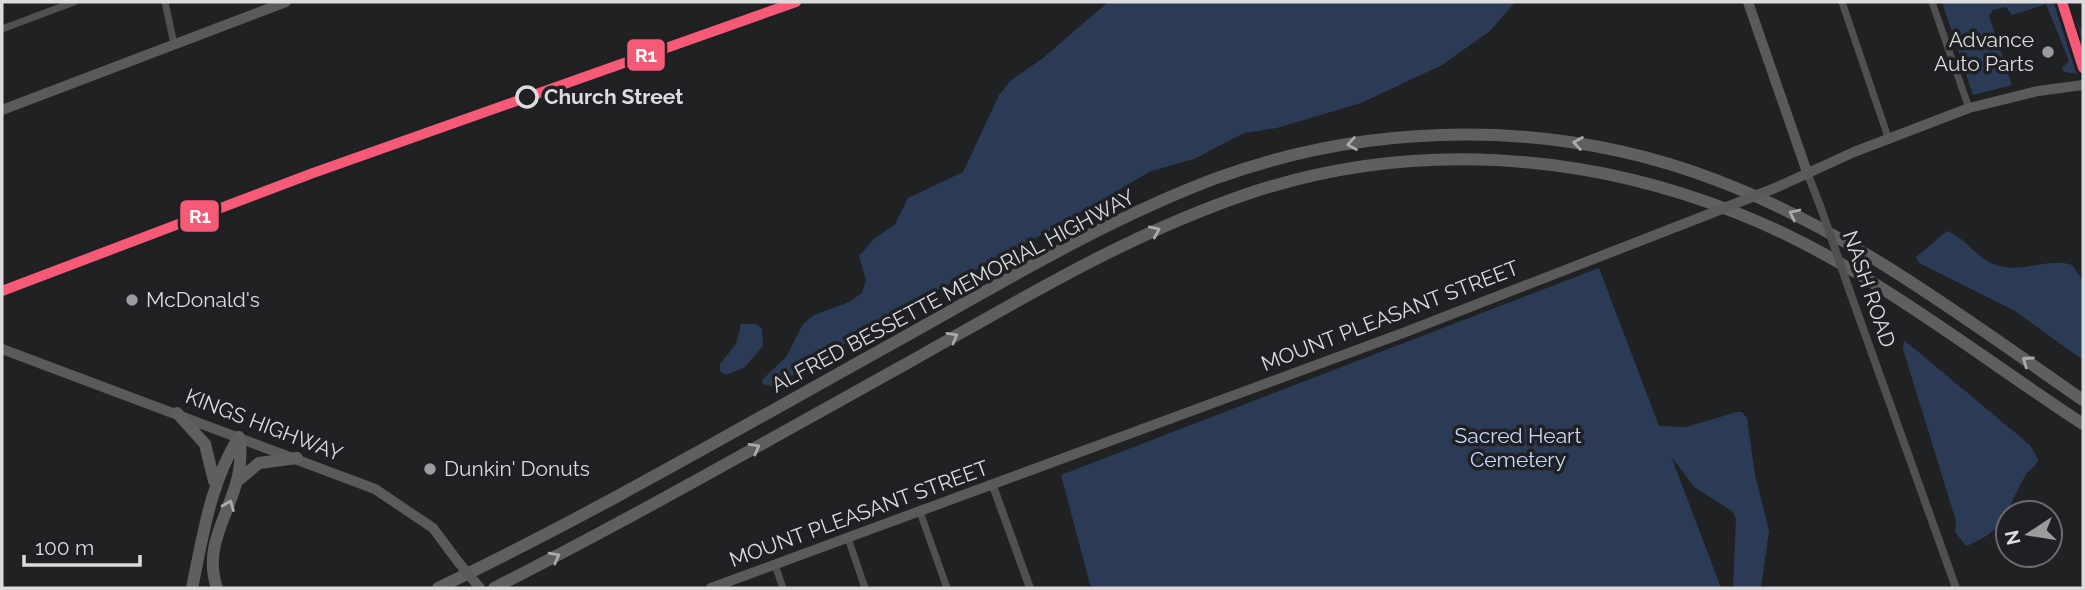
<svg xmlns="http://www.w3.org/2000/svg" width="2085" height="590" font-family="Raleway,sans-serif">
	<rect width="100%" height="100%" fill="#202122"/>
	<!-- green -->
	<path fill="#2c3b55" d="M1108,2H1515L1490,31L1442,65L1361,103L1277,128L1244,133L1194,159L1151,171L1051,230L903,309L785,380L772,386L763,384L762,380L786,357L803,324L814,315L847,303L862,293L866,280L859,256L874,239L895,224L908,198L963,172L999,95L1010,81L1043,58Z
		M1942,2H2056L2078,74L2064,72L2062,68L2069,61L2046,4L2012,15L2006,7L1993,10L1989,16L2012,85L1973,95Z
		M2063,2H2069L2081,31L2083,64Z
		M1947,231C1966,238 1977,259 1996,265C2023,274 2048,257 2072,265L2083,281V360L2015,311L1919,263L1916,257Z
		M1599,268L1659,426L1686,427L1737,412H1742L1747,418L1755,475L1769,531L1761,588H1733L1736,519L1732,511L1694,487L1671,456L1721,588H1091L1061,475Z
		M741,324H755L762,328L763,346L744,368L725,375L720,371V364L736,344Z
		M1904,340L2030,445L2038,459C2036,468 2029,469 2025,476C2005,511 2008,530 1966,546L1955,532L1956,521L1903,349Z"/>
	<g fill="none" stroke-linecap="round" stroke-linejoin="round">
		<!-- minor -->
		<path stroke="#505050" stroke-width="7" d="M165,2L174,44
			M1842,2L1889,140
			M1932,2L1969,108
			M2,29L74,2
			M920,512L947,588
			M848,538L865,588
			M775,565L783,588"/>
		<!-- tertiary -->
		<path stroke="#505050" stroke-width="8" d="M1807,172L1822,211
			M1850,292L1956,588
			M993,486L1030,588"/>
		<!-- secondary -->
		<path stroke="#5a5a5b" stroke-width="10" d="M1748,2L1807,172
			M2,110L286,2
			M1775,188L1854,152L1969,108L2038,91L2083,85
			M2,349L375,489L433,528L459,563
			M711,588L1403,333L1699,218"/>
		<!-- motorway -->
		<path stroke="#5f5f60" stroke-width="12" d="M177,413L205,444L214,481
			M240,479L259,463L297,458
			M192,588C203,536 210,483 239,437
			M217,588C198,533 250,497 239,437
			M438,588C595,513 745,425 897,341C1001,283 1103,221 1214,179C1375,120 1556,119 1716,180C1851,231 1965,319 2083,400
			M494,588C636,516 774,437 913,360C1023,298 1132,232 1253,192C1412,140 1582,152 1737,213C1862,262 1971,351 2083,424"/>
		<defs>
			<path id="rail" d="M2062,2L2083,68"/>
		</defs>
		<!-- rail casing -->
		<use href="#rail" stroke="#5a5a5b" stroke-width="5"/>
		<!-- rail -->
		<use href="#rail" stroke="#1f2023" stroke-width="2.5" stroke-dasharray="8" stroke-linecap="butt"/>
		<!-- tertiary-bridge -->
		<path stroke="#505050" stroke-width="8" d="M1822,211L1850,292"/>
		<!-- secondary-bridge -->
		<path stroke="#5a5a5b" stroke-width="10" d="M1699,218L1775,188
			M459,563L480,588"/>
		<defs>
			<path id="rail-1" d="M2062,2L2083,68
				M2,291L313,173L796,2"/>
		</defs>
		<!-- rail-1 casing -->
		<use href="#rail-1" stroke="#1f2023" stroke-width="16"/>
		<!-- rail-1 -->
		<use href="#rail-1" stroke="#f75a77" stroke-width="10"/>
	</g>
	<!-- one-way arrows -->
	<defs><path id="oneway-chevron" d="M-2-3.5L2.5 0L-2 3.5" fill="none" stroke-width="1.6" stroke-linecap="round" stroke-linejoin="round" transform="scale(1.75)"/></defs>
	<g stroke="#aaaaac">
		<use href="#oneway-chevron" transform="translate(1578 143) rotate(-171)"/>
		<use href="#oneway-chevron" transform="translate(1352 144) rotate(171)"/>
		<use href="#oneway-chevron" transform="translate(1794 214) rotate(-154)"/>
		<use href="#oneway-chevron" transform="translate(1155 231) rotate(-24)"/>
		<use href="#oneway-chevron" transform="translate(953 337) rotate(-29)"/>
		<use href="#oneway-chevron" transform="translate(2027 361) rotate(-145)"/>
		<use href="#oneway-chevron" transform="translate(755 448) rotate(-29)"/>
		<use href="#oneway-chevron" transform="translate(229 505) rotate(-68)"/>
		<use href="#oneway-chevron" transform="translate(555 557) rotate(-28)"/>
	</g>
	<!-- markers -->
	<g fill="#9a9b9c" stroke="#1f2023" stroke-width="2.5">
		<circle cx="2048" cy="52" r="7"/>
		<circle cx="132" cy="300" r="7"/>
		<circle cx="430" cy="469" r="7"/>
	</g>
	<circle fill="#1f2023" stroke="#dcdcde" stroke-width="3.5" cx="527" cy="97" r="10"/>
	<g text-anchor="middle" stroke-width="7" stroke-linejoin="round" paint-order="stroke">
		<!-- poi labels -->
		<g font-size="21" fill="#dcdcde" stroke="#1f2023" text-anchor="start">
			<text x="2034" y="47" text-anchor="end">Advance<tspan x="2034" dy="24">Auto Parts</tspan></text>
			<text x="146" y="307">McDonald's</text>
			<text x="444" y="476">Dunkin' Donuts</text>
		</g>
		<!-- stop labels -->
		<g font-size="21" font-weight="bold" fill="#dcdcde" stroke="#1f2023" text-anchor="start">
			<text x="544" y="104">Church Street</text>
		</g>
		<!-- street labels -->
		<g font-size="21" fill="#dcdcde" stroke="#1f2023">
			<text transform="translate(1869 289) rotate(71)" y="7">NASH ROAD</text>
			<text transform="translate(953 291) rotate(-28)" y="7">ALFRED BESSETTE MEMORIAL HIGHWAY</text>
			<text transform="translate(1390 316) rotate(-21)" y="7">MOUNT PLEASANT STREET</text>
			<text transform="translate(264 425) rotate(21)" y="7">KINGS HIGHWAY</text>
			<text transform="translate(859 514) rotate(-20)" y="7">MOUNT PLEASANT STREET</text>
		</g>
		<!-- park labels -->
		<g font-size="21" fill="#c6d9fa" stroke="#1f2023">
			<text x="1518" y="443">Sacred Heart<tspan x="1518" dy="24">Cemetery</tspan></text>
		</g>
	</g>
	<g stroke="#1f2023" stroke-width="2.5">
		<rect x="626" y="38" width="40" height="34" rx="7" fill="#f75a77"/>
		<rect x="179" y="199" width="41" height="34" rx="7" fill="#f75a77"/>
	</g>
	<g font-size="19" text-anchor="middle" font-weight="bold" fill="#fff">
		<text x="646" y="62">R1</text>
		<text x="200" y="223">R1</text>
	</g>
	<!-- border -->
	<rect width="2085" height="590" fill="none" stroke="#dcdcde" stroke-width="7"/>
	<!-- north arrow -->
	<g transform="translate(2029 534) rotate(258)"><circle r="33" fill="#1f2023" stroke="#6b6b6e" stroke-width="2"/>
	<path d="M0-5L12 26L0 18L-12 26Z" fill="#9a9b9c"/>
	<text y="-10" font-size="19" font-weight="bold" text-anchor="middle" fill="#dcdcde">N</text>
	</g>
	<!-- scale -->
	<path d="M24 555v10h116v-10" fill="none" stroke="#dcdcde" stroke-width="3.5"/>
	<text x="35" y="555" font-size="21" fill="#dcdcde" stroke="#1f2023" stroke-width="5" paint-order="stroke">100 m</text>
</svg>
